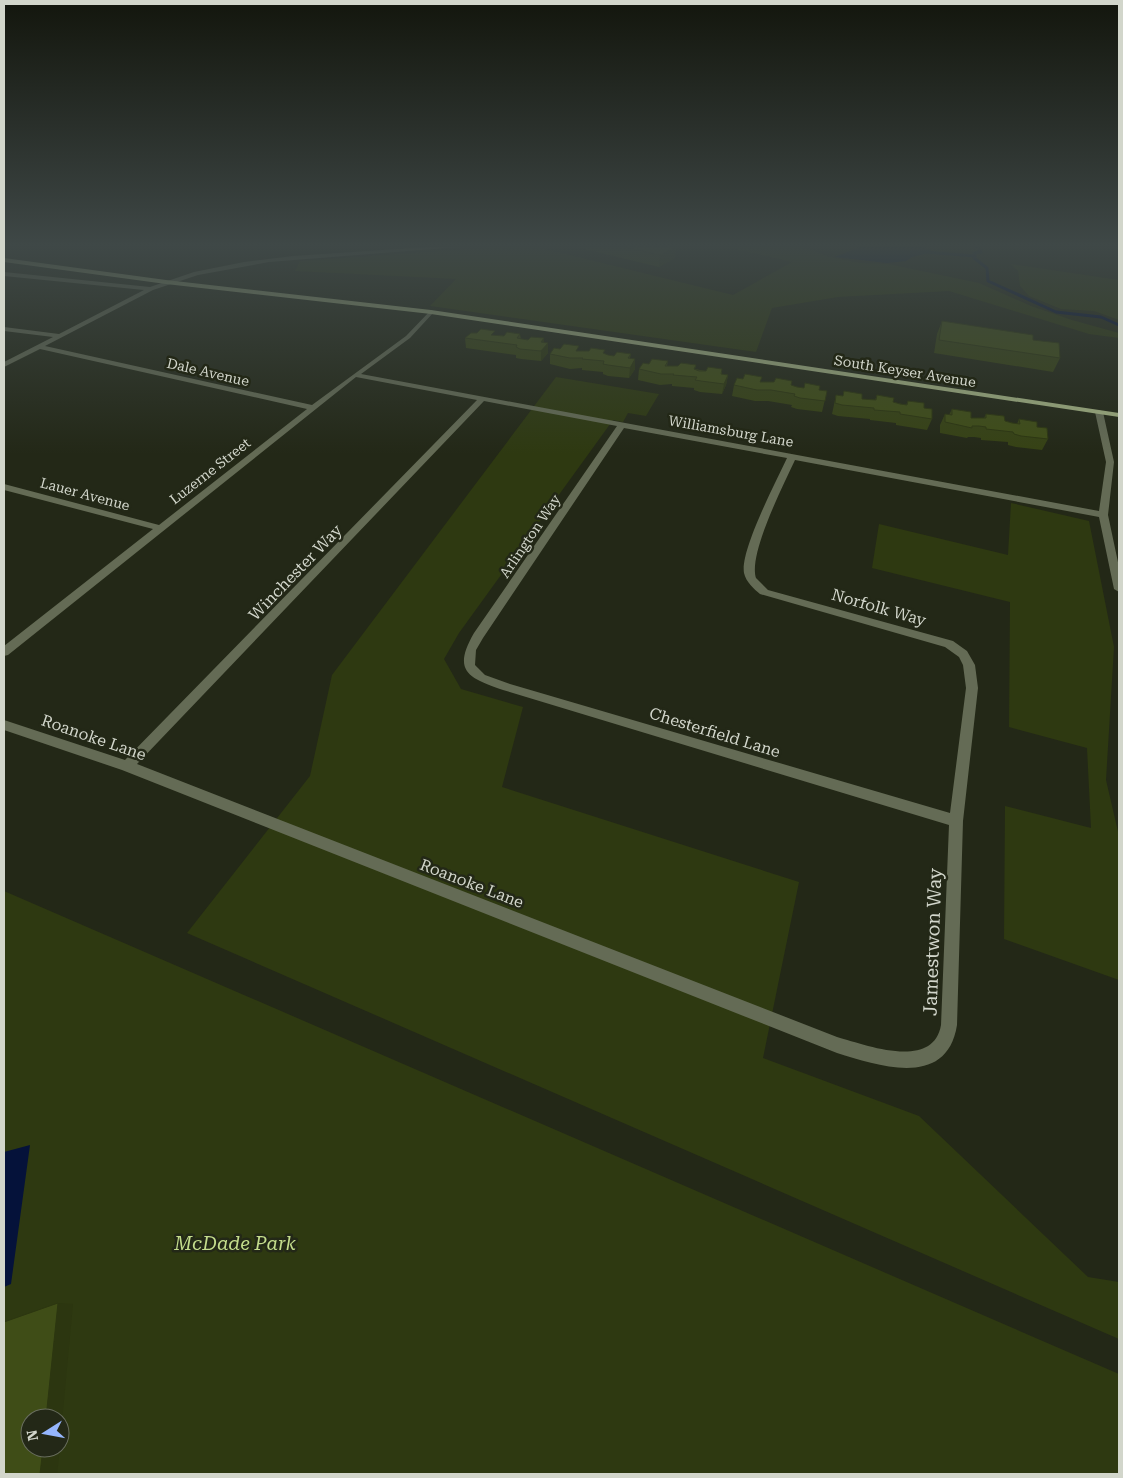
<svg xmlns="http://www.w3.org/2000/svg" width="1123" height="1478" font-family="'Roboto Serif',serif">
	<rect width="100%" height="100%" fill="#232817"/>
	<!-- green -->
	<path fill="#2e3911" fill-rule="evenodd" d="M497,247H537L733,295L792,262L727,247H803L830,257L861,263L888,264L979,283L1031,306L1072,320L1119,333V338L1089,334L949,291L838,297L772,308L756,352L430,306L456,279L295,271L300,261Z
		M1011,264L1119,280V320L1094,311L1061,309L1029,296L1020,286L1018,271Z
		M556,377L659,394L646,416L628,413L623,422L613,420L459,633L444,659L461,689L523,707L502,787L799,882L763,1058L919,1116L1088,1277L1119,1282V1339L187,933L310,776L332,675Z
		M1011,503L1089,521L1114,647L1106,780L1119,836V980L1004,939L1005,806L1091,828L1087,748L1009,727L1010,602L872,568L879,524L1008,555Z
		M4,891L1119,1374V1474H4ZM30,1418H60V1448H30Z"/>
	<!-- water -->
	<path fill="#05123a" d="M860,247H924L933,252L912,257L906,261L887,263L835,257Z
		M30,1145L11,1284L4,1287V1152Z"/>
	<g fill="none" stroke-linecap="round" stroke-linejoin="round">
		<!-- stream -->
		<path stroke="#05123a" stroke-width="3" d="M926,252L975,256
			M975,256L974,258L987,268L988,281L1056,312L1101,317L1119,325
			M975,256L974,253L981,252L977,247"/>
		<!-- minor -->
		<path fill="#646b55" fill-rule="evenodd" d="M427,247H458L269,262L198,275L153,290L45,346L312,405L406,336L431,310L433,311V313L410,338L361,374L1099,511L1106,462L1095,412L1099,410L1103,412L1114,462L1108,515L1119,567V592L1114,589L1099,517L795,460C784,484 748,554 756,578L768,590L953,641L967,651L975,665L978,688L963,821L957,1025C947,1089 879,1066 837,1053L122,770L4,730V720L125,760L477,400L356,377L8,655L4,656V646L153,529L4,490V484L159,525L307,409L40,349L4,367V362L53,337L4,331V327L59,334L144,290L4,276V272L150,287L194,272L244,262L293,256ZM484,401L617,426L474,633C452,671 468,678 503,690L949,825L941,1025C933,1071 866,1045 837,1037L137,764ZM624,428L787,458C776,482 740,550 744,573C746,582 754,589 760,594L945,647L959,657L963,665L966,688L950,813L510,684L485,675L475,665L476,650L483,638Z"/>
		<!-- major -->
		<path fill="#a2b182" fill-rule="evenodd" d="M4,258L166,280L431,310L1119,413V417L431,314L166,284L4,262Z"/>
	</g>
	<!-- wall -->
	<path fill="#364214" d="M576,247H676L675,258L659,267Z
		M942,321L1033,340L1060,358L1053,372L934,353L937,334Z
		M520,334L521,339L528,340L544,338V343H548V353L541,361L521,359L516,358V355L466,348L465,338L495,335L504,336Z
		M579,351L614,356L631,354L630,358L635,369L629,378L608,376L603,374V372L582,370V368L570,369L550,364V354Z
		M668,361L667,366H678L696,365L695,369L706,371L722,369V374L728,375L726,385L722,394L700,392L694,390V388L672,386V384L660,385L638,380L639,369L649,364Z
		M761,382L791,385L797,387L827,391L822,412L797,409L791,407L792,405L768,401H755L732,396L734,385Z
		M844,391L862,399L875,400L877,395L893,402L906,405L908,401L924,408L932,419L927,430L896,425V423L870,420V419L838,416L832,414L836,395L843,396Z
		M952,409L971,418H984L986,414L1005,421L1017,424L1019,419L1037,427L1048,439L1042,450L1016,447L1008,445V442L981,440V438L974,437H968L967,438L940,433V425L945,414L949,415Z"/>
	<!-- shaded-wall -->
	<path fill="#2c3610" d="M675,247H676L675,258L659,267L660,255Z
		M544,338V347L548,343V353L541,361V342Z
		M635,359V369L629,378L630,368Z
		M728,375L726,385L722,394L724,384Z
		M58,1303L73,1304L60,1443V1418H46Z
		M43,1448H60L57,1474H40Z"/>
	<!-- building -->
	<path fill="#3f4d17" stroke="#2c3610" d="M625,247H675L660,255Z
		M942,321L1033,335V340L1059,343L1060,358L939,340Z
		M481,329L495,331L491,335L504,336L507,332L520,334L517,338L522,339L528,340L531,337L544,338L541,342L548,343L541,351L520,349L516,347L517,345L465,338L471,333H477Z
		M564,344L579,346L576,351H589L591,348L605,350L603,353L608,355L614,356L617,352L631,354L628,358L635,359L630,368L608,365L603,364L604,361L582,359L583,358H570L550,354L554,348L560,349Z
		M652,359L668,361L665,366H678L681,363L696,365L694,369L699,371H706L708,367L722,369L721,374L728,375L724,384L701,381L695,380L697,377L673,375L674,374H661L639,369L643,363L649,364Z
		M745,374L762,377L760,382H774L776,378L792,381L791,385L797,387L804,388L805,383L820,386L819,390L827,391L825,401L800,398L794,396L795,394L771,390H757L734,385L737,378L743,379Z
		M844,391L862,394V399L876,400L877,395L894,398L893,402L900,404L907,405L908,401L924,403V408L932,409V419L900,414V412L874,410V408L842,405L835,403L836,395L843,396Z
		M952,409L971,412V418H986V414L1004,416L1005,421L1012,423L1020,424L1019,419L1037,422V427L1047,428L1048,439L1021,436L1014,434L1013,432L986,429V427L979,426H972V428L945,422V414L952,415Z
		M58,1303L46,1418H30V1448H43L40,1474H4V1322Z"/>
	<!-- sky -->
	<linearGradient id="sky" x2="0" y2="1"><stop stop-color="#13160d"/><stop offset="0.54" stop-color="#3f4847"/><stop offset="1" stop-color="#3f4847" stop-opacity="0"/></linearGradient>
	<rect width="1123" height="454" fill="url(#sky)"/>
	<g text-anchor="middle" stroke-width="5" stroke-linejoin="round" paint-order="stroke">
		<!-- far-street labels -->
		<g font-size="14" fill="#d2d6cb" stroke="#232817">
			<text transform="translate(905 371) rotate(9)" y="5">South Keyser Avenue</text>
			<text transform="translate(208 372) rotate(13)" y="5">Dale Avenue</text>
			<text transform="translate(731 431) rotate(10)" y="5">Williamsburg Lane</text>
			<text transform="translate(210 471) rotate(-38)" y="5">Luzerne Street</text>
			<text transform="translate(85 494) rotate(15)" y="5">Lauer Avenue</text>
			<text transform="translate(530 536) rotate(-56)" y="5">Arlington Way</text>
		</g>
		<!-- street labels -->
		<g font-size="16" fill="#d2d6cb" stroke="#232817">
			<text transform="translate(295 572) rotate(-46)" y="6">Winchester Way</text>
			<text transform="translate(879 607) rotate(16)" y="6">Norfolk Way</text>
			<text transform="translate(715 732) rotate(17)" y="6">Chesterfield Lane</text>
			<text transform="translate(94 737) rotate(19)" y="6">Roanoke Lane</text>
			<text transform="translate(472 883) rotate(21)" y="6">Roanoke Lane</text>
		</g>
		<!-- near-street labels -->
		<g font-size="19" fill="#d2d6cb" stroke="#232817">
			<text transform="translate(932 942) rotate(-88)" y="7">Jamestwon Way</text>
		</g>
		<!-- near-park labels -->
		<g font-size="19" font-style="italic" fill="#c4dd8c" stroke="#232817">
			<text x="235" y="1250">McDade Park</text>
		</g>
	</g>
	<!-- border -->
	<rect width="1123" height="1478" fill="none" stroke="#d2d6cb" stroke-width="10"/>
	<!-- north arrow -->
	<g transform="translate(45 1433) rotate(259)"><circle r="24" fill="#232817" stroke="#696e5f"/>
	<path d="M0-4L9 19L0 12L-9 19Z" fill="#95b6fd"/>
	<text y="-8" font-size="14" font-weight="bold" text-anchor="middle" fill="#d2d6cb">N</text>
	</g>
</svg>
